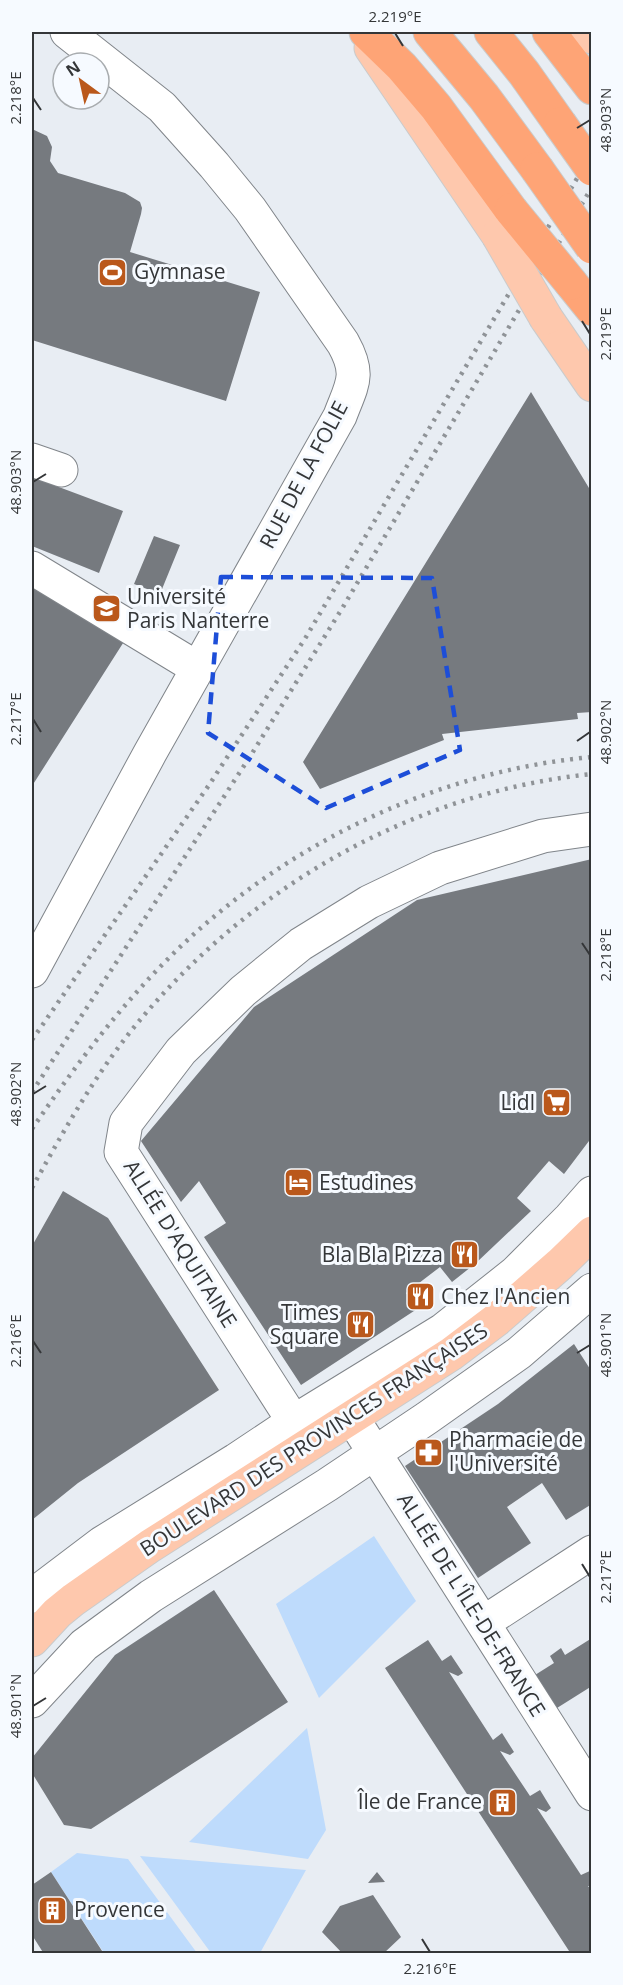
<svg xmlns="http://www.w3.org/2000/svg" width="623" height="1985" font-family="'Open Sans',sans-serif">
	<rect width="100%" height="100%" fill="#e8edf3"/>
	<!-- green -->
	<path fill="#bedbfc" d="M374,1536L416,1601L319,1698L276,1604Z
		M307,1728L326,1830L308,1859L189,1842Z
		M77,1853L128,1859L197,1953H104L51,1872Z
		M140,1856L306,1870L260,1953H211Z"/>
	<!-- building -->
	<path fill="#767a7f" d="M32,129L47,136L52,147L50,161L58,173L125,193L140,202L142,208L141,214L130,252L260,292L226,401L32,340Z
		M531,392L592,493V712L577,713L578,719L442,734L444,740L320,789L303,762Z
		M32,477L123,511L99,573L32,546Z
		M154,536L180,545L160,594L134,584Z
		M32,581L125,640L32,786Z
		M592,859V1137L564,1174L549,1161L517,1198L531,1211L476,1263L452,1282L440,1267L406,1293L417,1309L301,1385L204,1237L226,1223L199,1181L181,1202L141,1141L254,1007L417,900Z
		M63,1191L108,1218L219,1390L78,1483L32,1520V1246Z
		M574,1344L592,1372V1504L566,1520L542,1483L507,1507L531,1543L478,1578L405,1466L498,1404Z
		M214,1590L288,1702L91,1829L64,1825L32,1773V1758L115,1655Z
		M592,1638V1686L557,1708L535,1675L554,1663L550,1656L561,1648L565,1655Z
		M428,1640L442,1661L451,1655L463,1673L458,1676L449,1672L493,1740L502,1733L514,1752L510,1755L500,1751L530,1796L540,1790L551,1808L546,1812L537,1808L581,1875L592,1870V1886H588L592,1891V1954H571L385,1668Z
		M51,1872L104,1954H44L32,1935V1885Z
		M377,1872L385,1882L368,1883Z
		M373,1895L401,1937L383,1954H343L322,1932L340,1906Z"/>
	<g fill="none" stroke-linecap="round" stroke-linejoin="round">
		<defs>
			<path id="minor" d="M32,460L61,470
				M32,568L197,668
				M32,971L150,753L340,416C352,384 361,375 343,343L250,209L214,165L162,107L67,32
				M351,1416L592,1794
				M308,1444L121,1152L126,1123L181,1051L243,991L301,944L369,902L440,868L543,836L592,829
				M32,1596L102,1543L236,1460L293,1422L443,1330L515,1273L570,1218L592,1193
				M483,1623L592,1552
				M32,1701L84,1645L151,1596L327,1485L427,1418L519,1353L592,1290"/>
			<path id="major" d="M586,32L592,37
				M371,48L498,235
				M546,318L592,385
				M32,1640L57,1613L73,1600L150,1546L451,1354L496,1320L560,1264L592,1233"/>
			<path id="highway" d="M366,32L402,67L436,107L511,210
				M430,32L484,97L537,169
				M491,32L524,73L560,124
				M549,32L592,88
				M571,283L592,309"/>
		</defs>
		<!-- minor casing -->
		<use href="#minor" stroke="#80858a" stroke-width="35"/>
		<!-- major casing -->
		<use href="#major" stroke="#cacbcb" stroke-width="35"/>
		<!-- highway casing -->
		<use href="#highway" stroke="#cacbcb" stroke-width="35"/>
		<!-- minor -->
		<use href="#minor" stroke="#fff" stroke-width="33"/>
		<!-- major -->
		<use href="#major" stroke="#fec8ad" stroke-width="33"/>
		<!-- highway -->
		<use href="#highway" stroke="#fea476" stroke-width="33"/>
		<!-- rail -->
		<path stroke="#8f9397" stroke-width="4.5" stroke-dasharray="3 6" stroke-linecap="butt" d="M32,1040L209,785L306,637L592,153
			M32,1092L251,755L343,607L592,187
			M32,1129C75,1066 122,1003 178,949C289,842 438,771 592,757
			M32,1188C64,1130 97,1071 140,1020C253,885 415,792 592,774"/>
		<defs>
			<path id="major-bridge" d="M498,235L546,318"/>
			<path id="highway-bridge" d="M560,124L592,169
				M537,169L592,247
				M511,210L571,283"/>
		</defs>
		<!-- major-bridge casing -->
		<use href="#major-bridge" stroke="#cacbcb" stroke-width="35" stroke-linecap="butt"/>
		<!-- highway-bridge casing -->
		<use href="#highway-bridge" stroke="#cacbcb" stroke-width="35" stroke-linecap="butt"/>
		<!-- major-bridge -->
		<use href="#major-bridge" stroke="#fec8ad" stroke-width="33"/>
		<!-- highway-bridge -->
		<use href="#highway-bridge" stroke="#fea476" stroke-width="33"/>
	</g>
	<!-- marked area -->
	<path fill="none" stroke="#1d4ed8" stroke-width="4.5" stroke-dasharray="12 8" stroke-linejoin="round" d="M221,577L432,578L460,750L326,808L208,733Z"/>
	<!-- ticks -->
	<path fill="none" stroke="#343638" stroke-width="2" d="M395,33L403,46M33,98L41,110M577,128L590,120M582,321L590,334M33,482L46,474M33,719L41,732M577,741L590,732M582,943L590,955M33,1094L46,1086M33,1341L41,1353M577,1353L590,1345M582,1564L590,1577M33,1706L46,1698M422,1939L430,1952"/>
	<!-- icons -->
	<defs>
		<symbol id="stadium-square" viewBox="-11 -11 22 22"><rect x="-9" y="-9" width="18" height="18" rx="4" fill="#ba581b" stroke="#f6faff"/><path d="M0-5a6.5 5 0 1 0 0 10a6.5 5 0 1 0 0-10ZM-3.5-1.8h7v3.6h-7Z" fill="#fff"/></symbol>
		<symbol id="university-square" viewBox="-11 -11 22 22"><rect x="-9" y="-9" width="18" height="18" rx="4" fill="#ba581b" stroke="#f6faff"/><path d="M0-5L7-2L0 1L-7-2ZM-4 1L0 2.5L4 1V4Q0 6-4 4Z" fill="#fff"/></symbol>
		<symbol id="supermarket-square" viewBox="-11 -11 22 22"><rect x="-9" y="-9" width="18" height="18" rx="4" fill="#ba581b" stroke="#f6faff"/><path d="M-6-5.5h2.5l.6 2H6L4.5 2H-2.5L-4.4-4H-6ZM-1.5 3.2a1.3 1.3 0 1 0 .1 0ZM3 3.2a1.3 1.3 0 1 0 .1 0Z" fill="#fff"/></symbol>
		<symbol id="hotel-square" viewBox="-11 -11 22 22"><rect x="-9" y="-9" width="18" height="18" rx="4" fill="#ba581b" stroke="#f6faff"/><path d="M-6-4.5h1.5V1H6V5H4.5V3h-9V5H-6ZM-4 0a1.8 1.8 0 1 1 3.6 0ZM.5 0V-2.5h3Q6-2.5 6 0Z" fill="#fff"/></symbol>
		<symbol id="restaurant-square" viewBox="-11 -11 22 22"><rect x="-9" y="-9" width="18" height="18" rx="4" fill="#ba581b" stroke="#f6faff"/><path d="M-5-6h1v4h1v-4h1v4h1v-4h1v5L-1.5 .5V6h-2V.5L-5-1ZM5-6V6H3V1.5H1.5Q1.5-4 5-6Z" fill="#fff"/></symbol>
		<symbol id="pharmacy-square" viewBox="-11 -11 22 22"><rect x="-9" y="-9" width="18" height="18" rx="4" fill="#ba581b" stroke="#f6faff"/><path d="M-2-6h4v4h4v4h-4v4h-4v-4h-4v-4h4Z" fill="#fff"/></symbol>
		<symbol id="building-square" viewBox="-11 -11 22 22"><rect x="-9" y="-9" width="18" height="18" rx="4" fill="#ba581b" stroke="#f6faff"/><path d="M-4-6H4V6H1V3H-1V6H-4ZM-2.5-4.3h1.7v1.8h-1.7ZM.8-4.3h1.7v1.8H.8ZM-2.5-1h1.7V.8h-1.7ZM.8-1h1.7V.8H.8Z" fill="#fff"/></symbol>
	</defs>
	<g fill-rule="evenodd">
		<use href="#stadium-square" x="96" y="256" width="33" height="33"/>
		<use href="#university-square" x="90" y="592" width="33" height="33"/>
		<use href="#supermarket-square" x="540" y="1086" width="33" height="33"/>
		<use href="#hotel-square" x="282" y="1166" width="33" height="33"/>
		<use href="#restaurant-square" x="448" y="1238" width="33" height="33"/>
		<use href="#restaurant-square" x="404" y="1280" width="33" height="33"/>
		<use href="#restaurant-square" x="344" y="1308" width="33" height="33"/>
		<use href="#pharmacy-square" x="412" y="1436" width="33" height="33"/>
		<use href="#building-square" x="486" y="1786" width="33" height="33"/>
		<use href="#building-square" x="36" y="1894" width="33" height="33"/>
	</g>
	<g text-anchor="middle" stroke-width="6" stroke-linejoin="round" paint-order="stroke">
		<!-- poi labels -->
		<g font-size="21" fill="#343638" stroke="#f6faff" text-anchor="start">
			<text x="134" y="279">Gymnase</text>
			<text x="127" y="604">Université<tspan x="127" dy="24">Paris Nanterre</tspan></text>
			<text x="535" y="1110" text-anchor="end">Lidl</text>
			<text x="319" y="1190">Estudines</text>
			<text x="443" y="1262" text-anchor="end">Bla Bla Pizza</text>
			<text x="441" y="1304">Chez l'Ancien</text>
			<text x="339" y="1320" text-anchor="end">Times<tspan x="339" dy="24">Square</tspan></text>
			<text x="449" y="1447">Pharmacie de<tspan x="449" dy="24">l'Université</tspan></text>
			<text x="482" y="1809" text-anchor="end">Île de France</text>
			<text x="74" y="1917">Provence</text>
		</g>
		<!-- street labels -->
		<g font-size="21" fill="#343638" stroke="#f6faff">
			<text transform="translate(304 475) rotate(-62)" y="7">RUE DE LA FOLIE</text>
			<text transform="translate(180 1244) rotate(58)" y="7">ALLÉE D'AQUITAINE</text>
			<text transform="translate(314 1440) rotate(-33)" y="7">BOULEVARD DES PROVINCES FRANÇAISES</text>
			<text transform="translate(471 1605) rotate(58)" y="7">ALLÉE DE L'ÎLE-DE-FRANCE</text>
		</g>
	</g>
	<!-- border -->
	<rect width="623" height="1985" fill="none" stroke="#f6faff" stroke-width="66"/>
	<!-- north arrow -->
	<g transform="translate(81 81) rotate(327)"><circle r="28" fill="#f6faff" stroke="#a8acaf" stroke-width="1.5"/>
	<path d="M0-4.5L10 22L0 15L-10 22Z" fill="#ba581b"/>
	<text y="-9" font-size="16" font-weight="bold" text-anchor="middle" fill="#343638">N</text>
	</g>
	<rect x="33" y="33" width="557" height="1919" fill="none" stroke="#343638" stroke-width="2"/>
	<g font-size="15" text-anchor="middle" fill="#343638">
		<text x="395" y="22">2.219°E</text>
		<text transform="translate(16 98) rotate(-90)" y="5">2.218°E</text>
		<text transform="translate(606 120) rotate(-90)" y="5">48.903°N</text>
		<text transform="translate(606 334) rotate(-90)" y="5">2.219°E</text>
		<text transform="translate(16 482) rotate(-90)" y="5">48.903°N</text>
		<text transform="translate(16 719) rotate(-90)" y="5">2.217°E</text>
		<text transform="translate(606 732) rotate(-90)" y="5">48.902°N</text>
		<text transform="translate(606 955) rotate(-90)" y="5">2.218°E</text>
		<text transform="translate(16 1094) rotate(-90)" y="5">48.902°N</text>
		<text transform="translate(16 1341) rotate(-90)" y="5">2.216°E</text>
		<text transform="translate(606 1345) rotate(-90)" y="5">48.901°N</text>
		<text transform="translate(606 1577) rotate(-90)" y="5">2.217°E</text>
		<text transform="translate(16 1706) rotate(-90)" y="5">48.901°N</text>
		<text x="430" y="1974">2.216°E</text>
	</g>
</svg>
